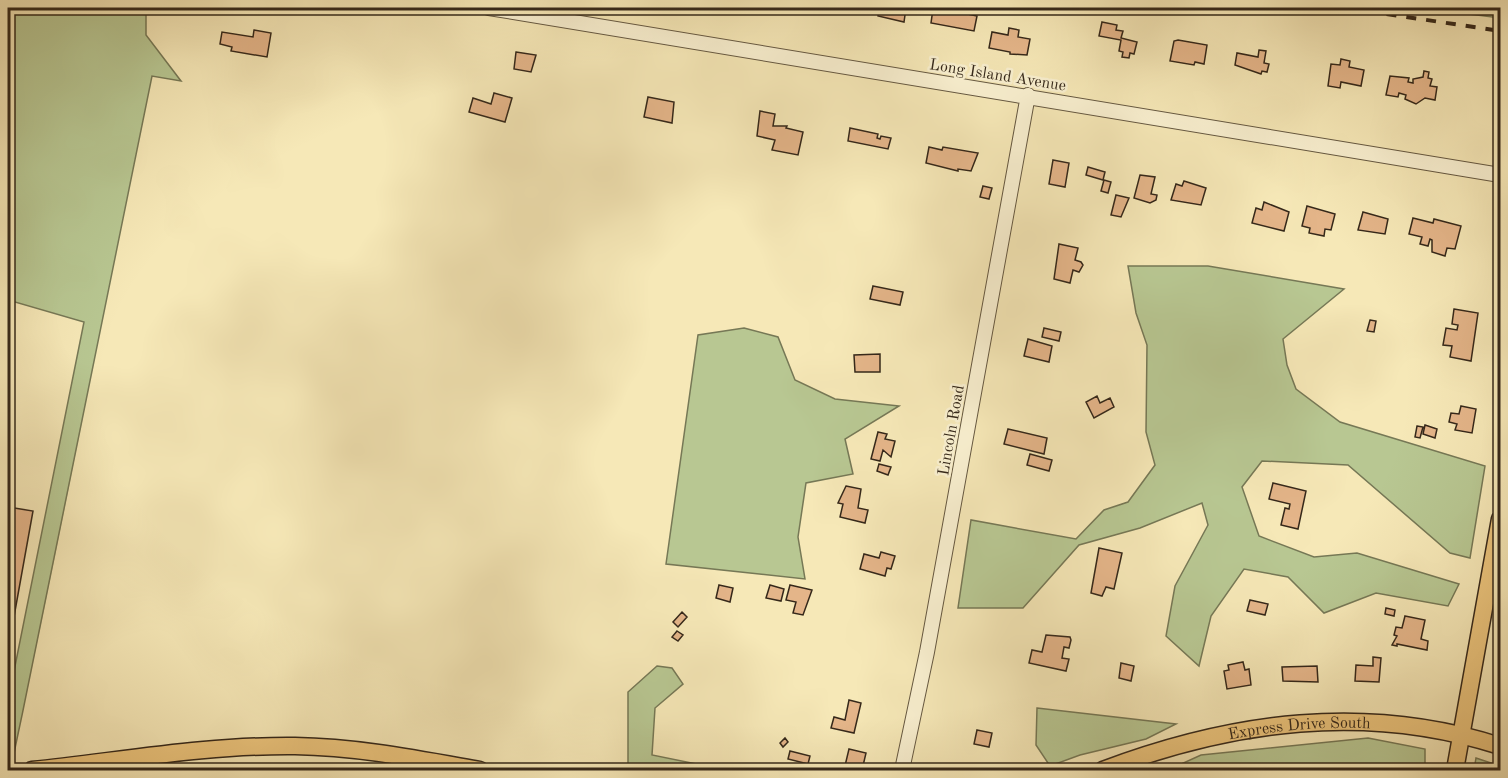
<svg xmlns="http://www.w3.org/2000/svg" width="1508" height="778" font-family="'Old Standard TT',serif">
	<rect width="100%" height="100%" fill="#f6e8b7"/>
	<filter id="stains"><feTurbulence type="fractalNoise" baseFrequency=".00333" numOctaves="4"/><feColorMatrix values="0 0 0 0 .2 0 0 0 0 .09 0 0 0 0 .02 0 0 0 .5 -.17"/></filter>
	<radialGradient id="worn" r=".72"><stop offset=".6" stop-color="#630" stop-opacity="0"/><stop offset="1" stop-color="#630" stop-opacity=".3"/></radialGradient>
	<!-- green -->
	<path fill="#b8c792" stroke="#767856" stroke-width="1.5" d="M8,8H146V35L181,81L152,76C105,302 62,528 14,753L8,754V701L84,322L8,300Z
		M1421,8H1500V18Z
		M1128,266H1208L1344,289L1283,339L1287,365L1296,389L1340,422L1485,466L1470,558L1450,553L1348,465L1262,461L1242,487L1259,536L1314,557L1357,553L1459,584L1448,606L1376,593L1324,613L1288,577L1244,569L1211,616L1199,666L1166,636L1175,586L1208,525L1202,503L1140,528L1079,545L1023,608H958L971,520L1076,539L1104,510L1128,502L1155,465L1146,432L1147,345L1136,313Z
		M744,328L778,337L795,380L835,399L899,406L845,439L853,474L806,483L798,537L805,579L666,564L698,335Z
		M657,666L672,668L683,684L655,708L652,755L726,770H628V692Z
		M1037,708L1176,724L1146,739L1080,755L1050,766L1036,745Z
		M1368,738L1425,749V770H1168L1201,755Z
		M1476,758L1500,766V770H1474Z
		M351,765L379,770H299Z"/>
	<!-- building -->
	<path fill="#e4b589" stroke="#35281a" stroke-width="1.5" d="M879,8H906L904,22L878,16Z
		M948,8H968L967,14L977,16L974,31L931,23L933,9L948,12Z
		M1102,22L1117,25L1116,30L1123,31L1121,38L1137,42L1134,54L1130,53L1129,58L1122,57L1123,52L1119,51L1121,40L1099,36Z
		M1009,28L1019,30L1018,37L1030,39L1027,55L1010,54V52L989,48L992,32L1008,35Z
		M254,30L271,33L267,57L231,51L232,47L220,44L222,32L253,37Z
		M1178,40L1207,45L1204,64L1195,62L1194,65L1170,61L1174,41Z
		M1259,50L1266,51L1264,63L1269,64L1267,72L1262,71L1261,74L1235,65L1237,53L1258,57Z
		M516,52L536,55L531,72L514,69Z
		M1341,59L1350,61L1349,67L1364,70L1361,86L1341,82L1340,88L1328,86L1331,64L1340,65Z
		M1424,71L1429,72L1428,78L1432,79L1430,86L1437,87L1435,100L1425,98L1416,104L1405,99L1406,95L1399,93L1398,97L1386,95L1390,76L1409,78L1408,82L1413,83V79L1423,77Z
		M494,93L512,98L505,122L469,112L473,98L491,104Z
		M648,97L674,102L672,123L644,117Z
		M760,111L775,114L773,126H787L786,128L803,132L798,155L772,150L775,140L757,136Z
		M850,128L878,134L877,138L880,139L881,136L891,138L888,149L848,141Z
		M929,147L942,150L943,147L978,153L971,171L958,169V171L926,163Z
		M1053,160L1069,163L1065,187L1049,184Z
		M1088,167L1105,172L1103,180L1086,175Z
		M1140,175L1155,177L1151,194L1157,195L1156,200L1150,203L1134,198Z
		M1104,180L1111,182L1108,193L1101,191Z
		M1184,181L1206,188L1201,205L1171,200L1176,184L1182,186Z
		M983,186L992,188L989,199L980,197Z
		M1116,195L1129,198L1121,217L1111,215Z
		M1264,202L1289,212L1284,231L1252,223L1256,208L1262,210Z
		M1307,206L1335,214L1331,230L1325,229L1324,236L1309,233L1310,228L1302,226Z
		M1363,212L1388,219L1385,234L1358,230Z
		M1413,218L1433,223L1434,219L1461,226L1455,249L1447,248L1445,256L1432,252V240L1430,239L1428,246L1420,244L1422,237L1409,234Z
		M1059,244L1078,248L1075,260L1081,262L1083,265L1079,272L1073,270L1070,283L1054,279Z
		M873,286L903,292L900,305L870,299Z
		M1454,309L1478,313L1471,361L1450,357L1452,346L1443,345L1446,328L1457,330L1458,325L1452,324Z
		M1370,320L1376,321L1374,332L1367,331Z
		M1044,328L1061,332L1059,341L1042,337Z
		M1028,339L1052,346L1049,362L1024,356Z
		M880,354V372H855L854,355Z
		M1097,396L1100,403L1110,398L1114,407L1094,418L1086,402Z
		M1461,406L1476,409L1472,433L1455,430L1457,424L1449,422L1451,413L1459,414Z
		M1425,425L1437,429L1435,438L1423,434Z
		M1417,426L1423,427L1420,438L1415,437Z
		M1008,429L1047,438L1044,454L1004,444Z
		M878,432L887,434L885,439L895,441L891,457L883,450L880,461L871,459Z
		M1030,454L1052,460L1049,471L1027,465Z
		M879,464L891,467L888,475L877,471Z
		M1273,483L1306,491L1298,529L1281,525L1285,508L1289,509L1290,504L1269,499Z
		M846,486L861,489L858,508L868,510L865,523L840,517L843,504L838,503Z
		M8,507L33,511L8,650Z
		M1099,548L1122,553L1114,589L1106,587L1102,596L1091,593Z
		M881,552L895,556L891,569L887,568L885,576L860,569L864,554L879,558Z
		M719,585L733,588L730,602L716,598Z
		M770,585L784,589L781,601L766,598Z
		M790,585L812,590L803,615L793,613L796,602L786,600Z
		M1250,600L1268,604L1265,615L1247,611Z
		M1386,608L1395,610L1394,616L1385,614Z
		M682,612L687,617L678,627L673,622Z
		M1405,616L1425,620L1421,639L1428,641L1427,650L1397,644V646L1392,645L1397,636L1394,635L1396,627L1402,628Z
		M677,631L683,635L678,641L672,637Z
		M1046,635L1070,637L1071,640L1069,648L1064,647L1062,658L1069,659L1066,671L1029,663L1032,650L1042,652Z
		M1373,657L1381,658L1379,682L1355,681L1356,665L1373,666Z
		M1243,662L1245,670L1249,669L1251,685L1227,689L1224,671L1229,670L1228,665Z
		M1121,663L1134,666L1131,681L1119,678Z
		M1317,666L1318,682L1283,681L1282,667Z
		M849,700L861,703L854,733L831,728L834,717L845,720Z
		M977,730L992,733L989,747L974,744Z
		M785,738L788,742L783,747L780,743Z
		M849,749L866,753L862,770H844Z
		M790,751L810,756L808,764L788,759Z"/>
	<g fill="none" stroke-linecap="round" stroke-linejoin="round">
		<defs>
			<path id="minor" d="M489,8L1500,175
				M902,770L927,652L1028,95"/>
			<g id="major">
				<path d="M32,770C119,761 207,745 295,746C358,747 418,759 480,770"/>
				<path id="s1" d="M1103,770C1233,721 1366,703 1500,746"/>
				<path d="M1455,770L1500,519"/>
			</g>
		</defs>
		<!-- minor casing -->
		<use href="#minor" stroke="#655841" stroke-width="16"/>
		<!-- major casing -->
		<use href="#major" stroke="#35281a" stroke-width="19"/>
		<!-- minor -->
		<use href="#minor" stroke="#f9f0d0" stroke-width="14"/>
		<!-- major -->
		<use href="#major" stroke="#ebc47c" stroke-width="16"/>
		<!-- rail -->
		<path stroke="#35281a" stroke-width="4" stroke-dasharray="10 10" stroke-linecap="butt" d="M1347,8L1500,31"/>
	</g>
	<g text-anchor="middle" stroke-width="5" stroke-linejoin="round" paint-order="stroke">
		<!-- street labels -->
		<g font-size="16" fill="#35281a" stroke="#f9f0d0">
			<text transform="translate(998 74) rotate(9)" y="6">Long Island Avenue</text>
			<text transform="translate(950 430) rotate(-80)" y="6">Lincoln Road</text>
			<text dy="6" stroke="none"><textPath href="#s1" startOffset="202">Express Drive South</textPath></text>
		</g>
	</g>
	<!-- margin -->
	<rect width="1508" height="778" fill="none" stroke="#f6e8b7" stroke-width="30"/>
	<rect x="9" y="9" width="1490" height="760" fill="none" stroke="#35281a" stroke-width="3"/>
	<rect x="15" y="15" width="1478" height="748" fill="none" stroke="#35281a" stroke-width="1.5"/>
	<rect width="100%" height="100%" filter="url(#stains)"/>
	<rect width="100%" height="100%" fill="url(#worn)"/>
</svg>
